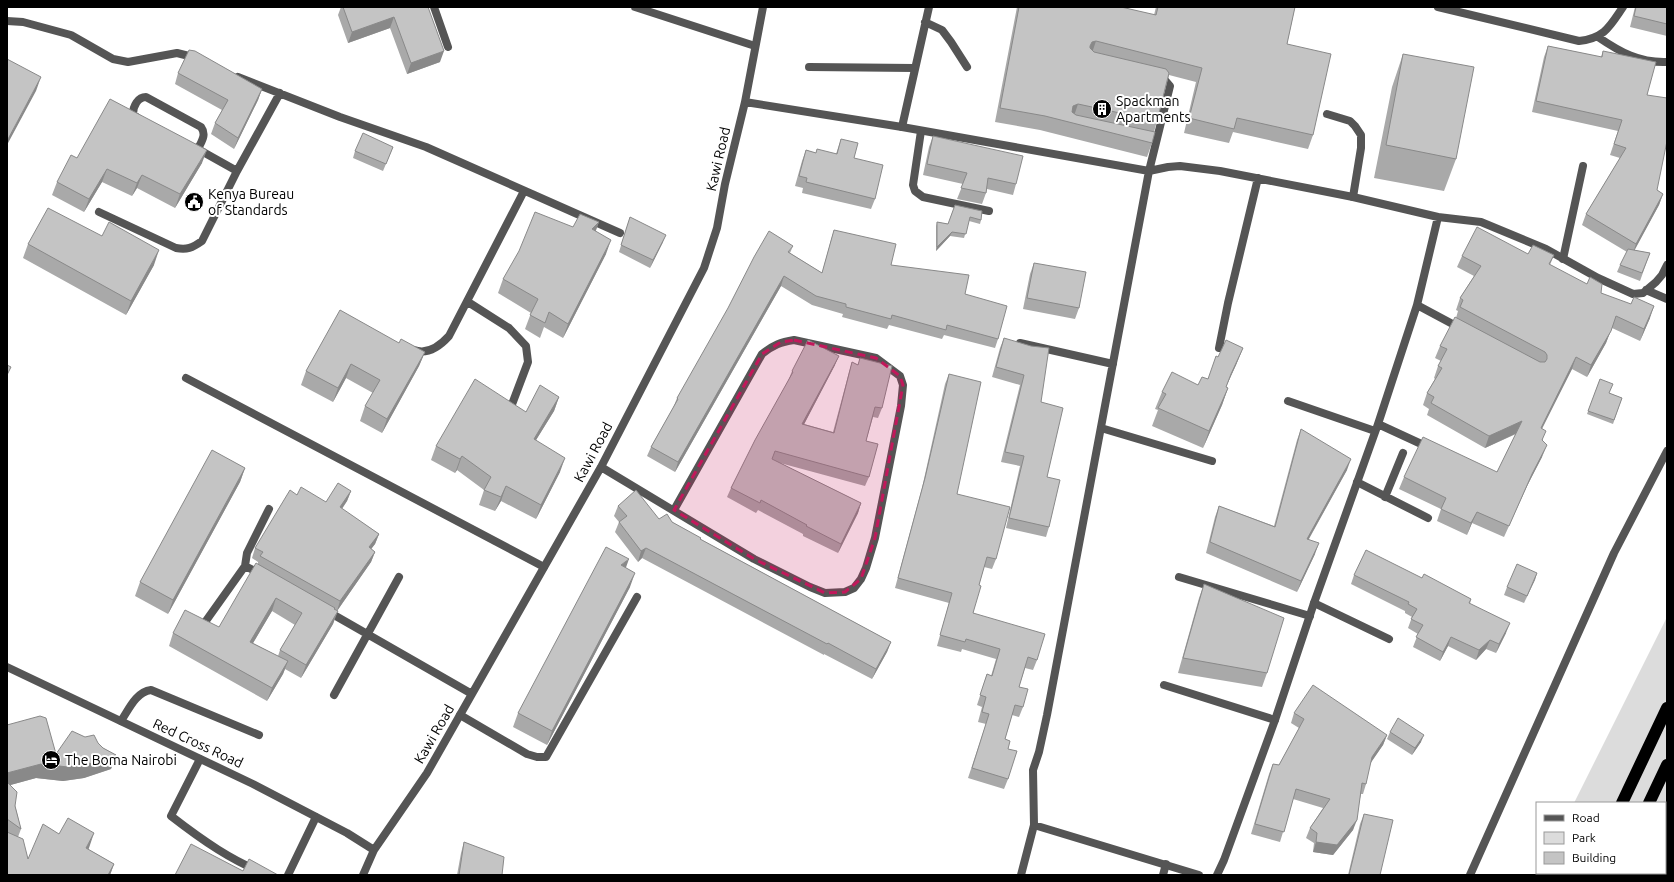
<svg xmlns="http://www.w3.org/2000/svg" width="1674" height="882" font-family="Ubuntu,sans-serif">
	<rect width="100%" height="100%" fill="#fff"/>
	<!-- green -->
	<path fill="#dcdcdc" d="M1667,617V875H1538L1539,873H1665V803H1574Z"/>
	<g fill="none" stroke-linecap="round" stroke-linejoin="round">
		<defs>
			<path id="highway" d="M1622,803L1667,708
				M1649,803L1667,765
				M1588,875L1589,873
				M1614,875L1615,873"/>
		</defs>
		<!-- highway casing -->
		<use href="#highway" stroke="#dbdbdb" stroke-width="14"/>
		<!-- lane -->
		<path stroke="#555" stroke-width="8" d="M434,7L448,47
			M635,7L755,46
			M7,21L23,22L71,35L113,59L128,62L177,53L197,58
			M925,22L942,30L951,42L967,67
			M809,67L914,68
			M238,77L340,117L426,147L620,233
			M1327,114L1350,121L1355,126L1361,135V148L1353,197
			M139,119L133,114C133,106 138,97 146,97L201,127C207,135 201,142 198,149
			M902,127L929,7
			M921,131L913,185L915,191L923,197L989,211
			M196,148L237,171
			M99,212L176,248C187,250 192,248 202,241L237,171L280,93
			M1563,259L1583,166
			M468,302L509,328L526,346L528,362L511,407
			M414,350C428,355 440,346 449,336L524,191
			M186,378L544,567
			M1288,401L1375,431
			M1357,482L1428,518
			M1385,497L1403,453
			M1179,577L1310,616
			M1314,603L1389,639
			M1164,685L1275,720
			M460,715L527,754L537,757H546L637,597
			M121,721C129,709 136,692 151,690L259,735
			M200,759L171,816C202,840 233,862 269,875
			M288,875L316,817
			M1021,875L1034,825
			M1163,875L1166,864"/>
		<!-- street -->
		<path stroke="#555" stroke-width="8" d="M1438,7L1579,41C1605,38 1610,26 1623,7
			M1598,37C1620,52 1639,63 1667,62
			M1158,77L1164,79L1170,86L1149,171L1047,715L1039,752L1033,770L1034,825L1199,875
			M745,102L902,127L1149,171L1168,167L1180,166L1220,171L1353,197L1438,217L1481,222L1546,249L1598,278L1633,294L1643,293L1656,282L1662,275L1667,265
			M1646,290L1667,299
			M1417,305L1460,328
			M1020,343L1113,364
			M1219,348L1228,303L1258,178
			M1378,424L1430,448
			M1101,428L1212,461
			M601,467L754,559L810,587L825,593L845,592L854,588L861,579L866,568L875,538L901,406L903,385L900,376L876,358L794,340C781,342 773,345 762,354L674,510
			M245,566L261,574
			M327,611L472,694
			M203,625L245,566L247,553L269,509
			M7,667L253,784L347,833L374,850
			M334,695L399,577
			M363,875L374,850L427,773L601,467L704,268L717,228L725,184L745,102L763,7
			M1217,875L1224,860L1275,720L1314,603L1378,424L1417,305L1438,217
			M1470,875L1614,553L1667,451"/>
		<!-- highway -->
		<use href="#highway" stroke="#000" stroke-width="12"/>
	</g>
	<!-- wall -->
	<path fill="#a9a9a9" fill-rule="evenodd" d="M341,7H428L440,62L407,74L390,28L348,43L338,15Z
		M1017,7H1121L1154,15L1156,7H1295L1287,44L1313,135L1308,149L1233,132L1229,143L1184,133L1196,82L1169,75L1157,121L1154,132L1152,143L1147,157L1040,130L995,122Z
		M1635,7H1667V36L1630,27Z
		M1548,46L1601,57L1603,51L1647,95L1657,190L1663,194L1659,205L1634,250L1650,253L1640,281L1617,272L1620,265L1627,252L1582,225L1586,214L1620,158L1610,155L1618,131L1532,112L1544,57Z
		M1403,54L1456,159L1444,191L1374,178L1392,87Z
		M178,73L262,89L258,100L234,149L211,134L215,123L222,110L175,84Z
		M933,136L1016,184L1013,195L987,189L986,193L982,204L957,199L963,184L923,175L929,147Z
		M841,139L854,158L875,199L871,209L802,193L803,188L795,186L802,161L806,150L816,153L836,154Z
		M393,147L383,171L353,158L355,151Z
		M77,158L202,163L175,208L137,188L132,196L102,182L84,212L52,195L57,182Z
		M955,205L981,220L980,224L969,221L964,238L950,236L936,251V226L937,222L948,224Z
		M630,217L663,242L650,268L619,252Z
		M599,222L595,231L606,254L563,338L544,327L540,338L525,329L531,313L498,293L503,279L573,227Z
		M834,230L891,265L965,294L998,339L995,348L944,335L942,339L889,325L887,329L842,317L843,314L812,305L781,286L675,472L647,456L651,447L673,408L677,398L793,246L790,253L822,273L831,240Z
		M28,244L154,265L126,315L23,258Z
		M1528,254L1554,255L1550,265L1601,293L1650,318L1640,341L1612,328L1606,343L1587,377L1572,369L1542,429L1543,441L1542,457L1527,486L1504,537L1472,523L1467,535L1437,521L1441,509L1399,489L1404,477L1497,472L1516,434L1485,448L1427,415L1429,409L1423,405L1427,393L1435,379L1434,378L1438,366L1441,361L1435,358L1440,346L1456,318L1458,311L1456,310L1460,298L1474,276L1457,267L1462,256Z
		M1034,263L1079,308L1075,319L1023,309L1030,274Z
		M1004,338L1041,402L1047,477L1049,527L1046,537L1006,528L1020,466L1001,462L1020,385L992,377L1000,348Z
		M399,343L425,352L419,366L382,433L360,421L365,406L373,393L346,378L333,402L301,385L306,371Z
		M1243,348L1236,365L1226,387L1228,388L1222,405L1203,448L1152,426L1158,410L1155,409L1162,392L1198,385L1208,379L1218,357Z
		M860,358L882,408L878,418L873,417L866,441L869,477L865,486L780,463L861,503L858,513L838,553L803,536V534L758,510L756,513L727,497L731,488L788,381L792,371L835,365L804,424L833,432L849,372L852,362L858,365Z
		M949,374L957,494L996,559L992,569L984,567L979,585L973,613L1037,660L1033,670L1025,668L1019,687L1023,707L1019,717L1012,715L1005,739L1008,749V779L1004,789L968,778L986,724L978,722L982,707L977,705L987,674L991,676L996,659L962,649L961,652L937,646L949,603L895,588L922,488L945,384Z
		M1600,379L1609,393L1622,398L1613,424L1587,414Z
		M559,397L554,411L536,440L560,472L536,519L501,501L495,511L479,505L484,490L457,470L455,473L431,460L436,446L526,412Z
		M1301,429L1347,470L1309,539L1315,554L1297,592L1206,553L1215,517L1219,506L1274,526L1297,440Z
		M245,468L240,482L168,614L135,596L140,582Z
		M351,491L347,501L342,509L379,534L375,544L371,549L375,552L371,562L337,611L333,624L301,678L285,669L283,674L267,701L169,646L173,633L219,627L258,564V562L252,558L255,548L326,502ZM272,611L295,625L280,650L278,656L253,643Z
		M618,506L659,519L672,522L700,539L891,642L887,652L872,679L824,654V655L642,558L638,562L615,532L619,522L614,516Z
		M626,567L630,587L547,745L513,727L518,713Z
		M1537,573L1524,603L1504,595L1507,587Z
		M1354,575L1422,578L1471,599L1470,604L1506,633L1496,653L1486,649L1476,660L1448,646L1440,661L1413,647L1418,634L1408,628L1412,617L1405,613V611L1351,584Z
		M1204,584L1267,673L1262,687L1178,673L1199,598Z
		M1294,713L1387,735L1383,745L1370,763L1366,784L1363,794H1361L1353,830L1333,855L1313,852L1314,843L1306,838L1310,828L1323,808L1293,799L1280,842L1251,834L1269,774L1273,764L1279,765L1299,728L1291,723Z
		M7,725L56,754L98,743L103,748L116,755L111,769L84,778L63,781L36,778L10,785L21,829L18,837L28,859L59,834L89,848L88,849L114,864L110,875H7Z
		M1390,732L1421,742L1412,755L1387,739Z
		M1364,814L1380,875H1348L1360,824Z
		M464,842L502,875H457L461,853Z"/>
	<!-- shaded-wall -->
	<path fill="#898989" d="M394,17L390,28L348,43L352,32Z
		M1096,41L1091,56L1090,46L1092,42Z
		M444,51L440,62L407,74L411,63Z
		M41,77L36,91L7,145V141Z
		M262,89L258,100L234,149L238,138Z
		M1078,104L1073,119L1068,121L1073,106Z
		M207,150L202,163L175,208L180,194Z
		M107,169L102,182L84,212L89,199Z
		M142,175L137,188L132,196L137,183Z
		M1663,194L1659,205L1632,255L1636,244Z
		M599,222L594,236L592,229Z
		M952,232L950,236L936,251L937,247Z
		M666,235L663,242L650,268L653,260Z
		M611,240L606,254L563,338L568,324Z
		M159,250L154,265L126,315L131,301Z
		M784,276L781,286L675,472L678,462Z
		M1654,306L1650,318L1640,341L1644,329Z
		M1616,316L1606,343L1587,377L1591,365Z
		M1243,348L1236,365L1224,391L1231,374Z
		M425,352L419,366L382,433L387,419Z
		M839,356L835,365L799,434L802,424Z
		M1576,357L1572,369L1536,440L1541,428Z
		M351,364L346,378L333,402L338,388Z
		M1228,388L1222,405L1203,448L1209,431Z
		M559,397L554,411L528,453L534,439Z
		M1522,421L1517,433L1485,448L1489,436Z
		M1547,445L1542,457L1527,486L1504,537L1509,526L1532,474Z
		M462,456L457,470L455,473L460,459Z
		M565,458L560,472L536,519L541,505Z
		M1351,459L1347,470L1303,549L1307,539Z
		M245,468L240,482L168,614L173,600Z
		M506,486L501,501L495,511L501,497Z
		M351,491L347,501L336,517L340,507Z
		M861,503L858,513L838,553L841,544Z
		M1477,512L1472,523L1467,535L1471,523Z
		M379,534L375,544L365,557L369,547Z
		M1319,543L1315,554L1297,592L1301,581Z
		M646,548L642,558L638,562L641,551Z
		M375,552L371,562L337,611L340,601Z
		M629,559L624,573L621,565Z
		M635,573L630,587L547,745L552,731Z
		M1537,573L1535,580L1524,603L1527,596Z
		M276,598L272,611L246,655L250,642Z
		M338,611L333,624L301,678L306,665Z
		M1510,623L1506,633L1496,653L1499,644Z
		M1451,637L1448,646L1440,661L1443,652Z
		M1490,640L1486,649L1476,660L1479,650Z
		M891,642L887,652L872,679L876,669Z
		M288,661L283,674L267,701L272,688Z
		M1387,735L1383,745L1368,767L1372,757Z
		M1424,735L1421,742L1412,755L1415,748Z
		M116,755L111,769L84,778L63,781L36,778L7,786V773L41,764Z
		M1357,820L1353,830L1333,855L1313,852L1316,842Z
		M94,833L89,848L81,862L86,848Z
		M114,864L110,875H108Z"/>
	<!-- building -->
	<path fill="#c4c4c4" stroke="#898989" d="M343,7H428L444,51L411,63L394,17L352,32Z
		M1019,7H1121L1156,15L1158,7H1295L1287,44L1331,54L1313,135L1237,118L1234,129L1189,118L1202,68L1096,41L1092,42L1090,46V48L1094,52L1166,69L1169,73L1157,121L1078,104L1073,106L1072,112L1076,115L1155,132L1152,143L1045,116L1000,108Z
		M1636,7H1667V24L1634,16Z
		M1548,46L1602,57L1603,51L1656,62L1647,95L1667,98V141L1657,190L1663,194L1636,244L1586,214L1626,148L1614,144L1622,120L1536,101Z
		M189,50L195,51L262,89L238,138L215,123L228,100L178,73Z
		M1403,54L1474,67L1456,159L1386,145Z
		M7,59L41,77L7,141Z
		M110,99L207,150L180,194L142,175L137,183L107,169L89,199L57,182L71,155L77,158Z
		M363,133L393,147L386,164L355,151Z
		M933,136L1023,156L1016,184L988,178L986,193L961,188L967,173L927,164Z
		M841,139L858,143L854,158L883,165L875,199L806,182L807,178L799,176L806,150L816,153L817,149L837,154Z
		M955,205L982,211L981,220L970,217L966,234L952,232L937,247V222L948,224Z
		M48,208L102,236L109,222L159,250L131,301L28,244Z
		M535,212L573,227L580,214L599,222L592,229L611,240L568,324L549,312L545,323L530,315L538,299L503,279L519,251Z
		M630,217L666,235L653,260L621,245Z
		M1477,227L1528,254L1533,245L1554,255L1549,264L1587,284L1590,277L1602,284L1601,293L1631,304L1634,297L1654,306L1644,329L1616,316L1611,331L1591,365L1576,357L1541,428L1546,431L1542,440L1547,445L1532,474L1509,526L1477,512L1471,523L1441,509L1446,498L1404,477L1423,437L1497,472L1522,421L1489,436L1431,403L1434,397L1427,393L1442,368L1438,366L1447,349L1440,346L1455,317L1540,362H1545L1547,359V355L1545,352L1460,307L1463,300L1460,298L1481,266L1462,256Z
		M834,230L896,244L891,265L969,275L965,294L1007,306L998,339L947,325L946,330L892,315L891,319L846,307V304L816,296L784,276L678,462L651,447L678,399L677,398L728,308L754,257L769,231L793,246L788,252L822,273Z
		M1628,249L1650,253L1642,273L1620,265Z
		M1034,263L1086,272L1079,308L1027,298Z
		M340,310L399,343L401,339L425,352L387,419L365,406L380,380L351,364L338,388L306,371Z
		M1004,338L1031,346L1049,348L1041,402L1063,408L1047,477L1060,480L1049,527L1009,518L1024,456L1005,452L1024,375L996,367Z
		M808,340L839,356L802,424L834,433L852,362L858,365L860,358L892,366L882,408L875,407L866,441L878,444L869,477L775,451L772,459L861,503L841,544L806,526L807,525L761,500L760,503L731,488L755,440L793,372L792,371Z
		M1226,340L1243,348L1231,374L1226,387L1228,388L1209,431L1158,408L1166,394L1162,392L1172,372L1198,385L1202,377L1208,379L1216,356L1218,357Z
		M7,365L11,367L7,375Z
		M949,374L981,382L957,494L1010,507L996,559L987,557L979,585L981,586L973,613L1045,634L1037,660L1028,657L1019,687L1028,689L1023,707L1015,705L1005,739L1010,741L1008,749L1017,751L1008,779L972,768L989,714L982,712L986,697L980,695L987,674L992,676L1000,649L966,639L965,642L940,635L952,593L898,578L925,478Z
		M475,379L526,412L540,385L559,397L534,439L565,458L541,505L506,486L501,497L484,490L491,477L462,456L460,459L436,446Z
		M1600,379L1613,384L1609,393L1622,398L1614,420L1588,411Z
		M1301,429L1351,459L1307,539L1319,543L1301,581L1210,542L1219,506L1275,527Z
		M212,450L245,468L173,600L140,582Z
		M338,483L351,491L340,507L379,534L369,547L375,552L340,601L260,556L263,552L255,548L290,490L297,495L301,487L326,502Z
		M636,490L659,519L667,514L672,522L701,538L700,539L891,642L876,669L828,643L827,644L646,548L641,551L619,522L627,516L618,506Z
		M606,547L629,559L621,565L635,573L552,731L518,713Z
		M1366,550L1422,578L1424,574L1471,599L1469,603L1510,623L1499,644L1490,640L1479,650L1451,637L1443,652L1416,637L1423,625L1411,619L1417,609L1408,604L1409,602L1354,575Z
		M256,563L335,608L334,609L338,611L306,665L280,650L302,613L276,598L250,642L288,661L272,688L173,633L185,610L219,627Z
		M1517,564L1537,573L1527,596L1507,587Z
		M1204,584L1284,618L1267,673L1183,658Z
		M1313,685L1387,735L1372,757L1366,784L1362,783L1357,820L1337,845L1316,842L1317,833L1310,828L1330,799L1296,789L1284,832L1255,824L1273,764L1279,765L1304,719L1294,713Z
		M40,716L46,718L56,754L72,731L85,737L94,735L98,743L103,748L116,755L89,764L68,767L41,764L7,773V725Z
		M1398,718L1424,735L1415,748L1390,732Z
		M7,782L17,792L15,806L21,829L7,819Z
		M1364,814L1393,820L1380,875H1349Z
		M68,818L94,833L86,848L114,864L108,875H7V832L23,839L28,859L43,824L59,834Z
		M464,842L504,857L502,875H459Z
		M191,844L243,871L249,859L278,875H175Z"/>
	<!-- marked area -->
	<path fill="#c2185b" fill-opacity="0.2" stroke="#c2185b" stroke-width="3" stroke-dasharray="8 5" stroke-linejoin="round" d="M794,340L876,358L900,376L903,385L875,538L861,579L845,592L825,593L754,559L674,510L762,354L781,342Z"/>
	<!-- icons -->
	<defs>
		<symbol id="building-disc" viewBox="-11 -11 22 22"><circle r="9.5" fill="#000" stroke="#fff"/><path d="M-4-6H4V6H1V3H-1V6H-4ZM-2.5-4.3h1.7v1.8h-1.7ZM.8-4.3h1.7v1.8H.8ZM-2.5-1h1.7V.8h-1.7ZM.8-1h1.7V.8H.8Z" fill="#fff"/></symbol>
		<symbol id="civic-disc" viewBox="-11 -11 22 22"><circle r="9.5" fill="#000" stroke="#fff"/><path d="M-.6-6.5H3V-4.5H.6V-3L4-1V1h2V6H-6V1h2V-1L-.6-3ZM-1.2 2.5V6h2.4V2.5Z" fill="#fff"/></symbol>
		<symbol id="hotel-disc" viewBox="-11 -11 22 22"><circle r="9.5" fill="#000" stroke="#fff"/><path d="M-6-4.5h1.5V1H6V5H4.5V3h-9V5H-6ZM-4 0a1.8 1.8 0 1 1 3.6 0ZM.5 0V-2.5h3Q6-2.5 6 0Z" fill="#fff"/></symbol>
	</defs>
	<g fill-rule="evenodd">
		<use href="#building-disc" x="1091" y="98" width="22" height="22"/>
		<use href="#civic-disc" x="183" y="191" width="22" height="22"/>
		<use href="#hotel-disc" x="40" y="749" width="22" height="22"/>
	</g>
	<g text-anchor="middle" stroke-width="4" stroke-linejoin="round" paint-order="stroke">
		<!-- poi labels -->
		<g font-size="14" fill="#000" stroke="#fff" text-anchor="start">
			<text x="1116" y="106">Spackman<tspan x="1116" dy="16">Apartments</tspan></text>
			<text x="208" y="199">Kenya Bureau<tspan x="208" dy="16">of Standards</tspan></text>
			<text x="65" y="765">The Boma Nairobi</text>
		</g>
		<!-- street labels -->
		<g font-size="14" fill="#000" stroke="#fff">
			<text transform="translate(718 159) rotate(-77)" y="5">Kawi Road</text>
			<text transform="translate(593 452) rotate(-62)" y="5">Kawi Road</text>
			<text transform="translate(434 734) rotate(-60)" y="5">Kawi Road</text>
			<text transform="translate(198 743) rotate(25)" y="5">Red Cross Road</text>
		</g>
	</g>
	<!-- border -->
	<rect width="1674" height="882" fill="none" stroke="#000000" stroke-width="16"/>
	<!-- legend -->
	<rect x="1536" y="802" width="130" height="72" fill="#ffffff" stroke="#999999"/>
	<rect x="1544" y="815" width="20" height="6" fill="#555555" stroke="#999999"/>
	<text x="1572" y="822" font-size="12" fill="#000000">Road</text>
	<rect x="1544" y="832" width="20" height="12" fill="#dcdcdc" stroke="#999999"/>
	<text x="1572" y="842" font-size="12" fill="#000000">Park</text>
	<rect x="1544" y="852" width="20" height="12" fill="#c4c4c4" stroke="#999999"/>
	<text x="1572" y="862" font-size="12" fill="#000000">Building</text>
</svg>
